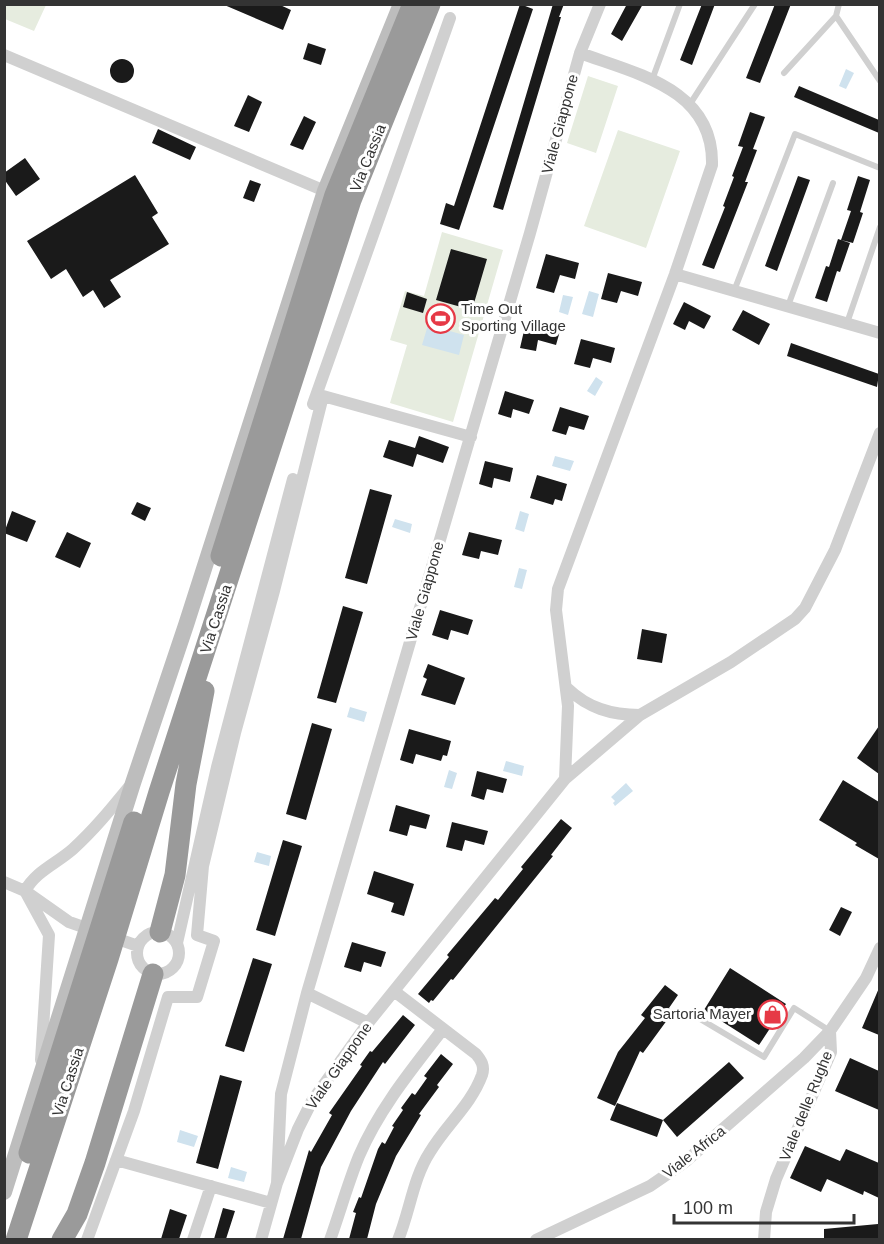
<svg xmlns="http://www.w3.org/2000/svg" width="884" height="1244" font-family="Helvetica,sans-serif">
	<rect width="100%" height="100%" fill="#fff"/>
	<!-- green -->
	<path fill="#e6ecdf" d="M5,4H46V5L34,31L5,19Z
		M588,76L618,86L596,153L567,143Z
		M618,130L680,151L646,248L584,226Z
		M442,232L503,250L453,422L390,403L407,345L390,340L405,291L424,296Z"/>
	<!-- water -->
	<path fill="#cfe2ee" d="M846,69L854,73L846,89L839,86Z
		M589,291L599,294L593,317L582,314Z
		M563,295L573,297L568,315L559,312Z
		M428,325L464,335L459,355L422,345Z
		M596,377L603,382L595,396L587,391Z
		M555,456L574,461L570,471L552,466Z
		M520,511L529,514L524,532L515,529Z
		M395,519L412,524L410,533L392,527Z
		M519,568L527,570L522,589L514,587Z
		M350,707L367,712L364,722L347,717Z
		M506,761L524,766L522,776L503,771Z
		M449,770L457,773L452,789L444,787Z
		M626,783L633,791L615,806L613,803L615,801L611,797Z
		M257,852L271,856L269,866L254,862Z
		M180,1130L198,1136L194,1147L177,1142Z
		M231,1167L247,1172L244,1182L228,1178Z"/>
	<!-- building -->
	<path fill="#1a1a1a" d="M222,4H278L291,10L283,30Z
		M520,4L533,9L459,230L440,224L446,203L454,206Z
		M553,4H564L559,17H561L503,210L493,207Z
		M627,4H643L622,41L611,34Z
		M702,4H715L692,65L680,60Z
		M775,4H791L760,83L746,78Z
		M308,43L326,49L321,65L303,59Z
		M110 71a12 12 0 1 1 24 0a12 12 0 1 1-24 0Z
		M799,86L879,120V133L794,97Z
		M248,95L262,102L249,132L234,126Z
		M750,112L765,117L753,149L757,150L745,182H748L714,269L702,265L725,207L723,206L734,177L732,176L743,147L738,146Z
		M304,116L316,122L303,150L290,145Z
		M158,129L196,147L190,160L152,143Z
		M25,158L40,179L16,196L4,179V173Z
		M135,175L158,213L152,217L169,244L110,280L121,297L104,308L93,290L83,297L66,269L51,279L27,241Z
		M798,176L810,180L777,271L765,266Z
		M858,176L870,180L860,212L863,213L853,243L841,240L851,211L847,210Z
		M250,180L261,184L254,202L243,198Z
		M838,239L850,243L840,272L837,271L827,302L815,298L826,266L829,267Z
		M451,249L487,259L472,310L436,300Z
		M546,254L579,263L575,279L560,275L554,293L536,288Z
		M608,273L642,282L638,296L621,291L617,303L601,299Z
		M407,292L427,299L423,313L403,307Z
		M684,302L711,316L704,329L689,321L685,330L673,324Z
		M743,310L770,324L759,345L732,330Z
		M526,322L560,331L556,345L538,340L536,351L520,348Z
		M581,339L615,348L611,363L593,358L590,368L574,364Z
		M791,343L879,374L877,387L787,356Z
		M505,391L534,400L529,414L513,409L511,418L498,414Z
		M560,407L589,416L584,430L569,426L566,435L552,431Z
		M419,436L449,447L443,463L417,454L413,467L383,457L389,440L415,448Z
		M485,461L513,468L510,482L494,478L492,488L479,484Z
		M537,475L567,484L562,501L555,499L553,505L530,498Z
		M370,489L392,495L367,584L345,578Z
		M137,502L151,508L145,521L131,514Z
		M12,511L36,521L27,542L4,533Z
		M67,532L91,543L80,568L55,557Z
		M469,532L502,540L498,555L481,551L479,559L462,555Z
		M343,606L363,612L336,703L317,698Z
		M440,610L473,620L468,635L451,630L448,640L432,635Z
		M642,629L667,634L662,663L637,659Z
		M428,664L465,678L455,705L421,695L427,679L423,677Z
		M312,723L332,729L306,820L286,814Z
		M879,726V774L857,758Z
		M409,729L451,741L447,756L443,755L441,761L416,754L413,764L400,760Z
		M477,771L507,779L503,793L487,789L484,800L471,796Z
		M843,780L879,802V859L855,845L857,843L819,820Z
		M396,805L430,815L426,829L410,825L407,836L389,831Z
		M561,819L572,828L551,855L553,856L453,980L451,979L433,1001L431,1000L429,1003L418,994L449,957L447,955L495,898L498,900L523,869L521,867Z
		M452,822L488,831L484,845L465,840L462,851L446,847Z
		M283,840L302,846L275,936L256,930Z
		M374,871L414,884L404,916L391,912L394,903L367,894Z
		M841,907L852,912L840,936L829,930Z
		M352,942L386,952L381,967L364,962L361,972L344,967Z
		M253,958L272,964L244,1052L225,1046Z
		M730,968L786,1004L759,1045L704,1010Z
		M665,985L678,995L669,1008L673,1012L643,1053L640,1051L615,1106L597,1098L618,1052L645,1018L641,1015Z
		M879,988V1035L862,1028Z
		M403,1015L415,1025L385,1064L383,1062L351,1111L321,1167L301,1239H283L309,1150L311,1152L332,1115L329,1113L362,1066L360,1065L370,1051L372,1052Z
		M441,1054L453,1064L437,1085L439,1087L419,1114L421,1115L396,1156L376,1204L367,1239H349L356,1213L353,1212L359,1197L361,1198L378,1149L382,1142L385,1144L394,1127L392,1126L403,1110L401,1108L412,1093L415,1095L427,1078L424,1076Z
		M850,1058L879,1071V1110L835,1091Z
		M729,1062L744,1078L677,1137L663,1120Z
		M220,1075L242,1081L218,1169L196,1163Z
		M617,1103L663,1120L657,1137L610,1120Z
		M805,1146L840,1161L846,1149L879,1163V1198L864,1191L863,1195L827,1179L821,1192L790,1178Z
		M223,1208L235,1211L226,1239H214Z
		M170,1209L187,1215L179,1239H161Z
		M878,1224L879,1239H824V1229Z"/>
	<g fill="none" stroke-linecap="round" stroke-linejoin="round">
		<!-- lane -->
		<path stroke="#d0d0d0" stroke-width="6" d="M839,4L836,16L880,81
			M784,73L836,16
			M652,80L680,4
			M690,104L755,4
			M734,291L795,134L880,168
			M788,306L833,183
			M847,323L880,227
			M695,1016L764,1057L794,1008L830,1031"/>
		<!-- street -->
		<path stroke="#d0d0d0" stroke-width="12" d="M4,55L325,191
			M675,274L880,333
			M313,404L450,18
			M567,688C588,708 611,715 640,715
			M565,779L568,706L556,610L558,589L675,274L712,165C714,89 637,74 580,53
			M4,882L25,891L69,922L138,946
			M25,891L49,935L41,1060
			M25,891C36,871 56,864 73,849C94,830 111,809 129,787
			M137 953a21 21 0 1 1 42 0a21 21 0 1 1-42 0Z
			M177,943L217,767L293,479
			M394,991L476,1054C481,1060 485,1066 482,1075C471,1105 446,1125 430,1152C413,1178 410,1211 398,1240
			M307,993L368,1023
			M116,1160L271,1203
			M277,1183L281,1094L307,993L530,233L580,53L600,4
			M87,1240L134,1111L168,997H197L214,941L197,935L203,866L235,733L274,591L323,396L471,437
			M193,1240L211,1186
			M261,1240L277,1183L298,1129L312,1101L368,1023L565,779L640,715L731,662L795,619L805,608L835,550L880,433
			M330,1240C340,1212 348,1183 359,1156C379,1109 412,1069 443,1029
			M536,1240L650,1186L685,1162L804,1058L830,1031L866,978L880,948
			M764,1240L766,1212L776,1179L831,1052L830,1031"/>
		<!-- secondary -->
		<path stroke="#bdbdbd" stroke-width="16" d="M4,1192L133,783L186,625L325,191L401,4"/>
		<!-- highway -->
		<path stroke="#9a9a9a" stroke-width="21" d="M221,556L335,195L413,4
			M160,932L175,875L186,784L204,691
			M29,1153L134,822
			M16,1240L108,959L159,792L351,200L430,4
			M62,1240L77,1214L95,1163L153,974"/>
	</g>
	<!-- icons -->
	<defs>
		<symbol id="stadium-ring" viewBox="-11 -11 22 22"><circle r="9.5" fill="#fff" stroke="#e63946" stroke-width="1.5"/><path d="M0-5a6.5 5 0 1 0 0 10a6.5 5 0 1 0 0-10ZM-3.5-1.8h7v3.6h-7Z" fill="#e63946"/></symbol>
		<symbol id="shop-ring" viewBox="-11 -11 22 22"><circle r="9.5" fill="#fff" stroke="#e63946" stroke-width="1.5"/><path d="M-5-2.5h2.3a2.7 3.5 0 0 1 5.4 0H5L5.5 6h-11ZM-1.5-2.5h3a1.5 2.3 0 0 0-3 0Z" fill="#e63946"/></symbol>
	</defs>
	<g fill-rule="evenodd">
		<use href="#stadium-ring" x="424" y="302" width="33" height="33"/>
		<use href="#shop-ring" x="756" y="998" width="33" height="33"/>
	</g>
	<g text-anchor="middle" stroke-width="6" stroke-linejoin="round" paint-order="stroke">
		<!-- street labels -->
		<g font-size="15" fill="#333" stroke="#fff">
			<text transform="translate(560 124) rotate(-75)" y="5">Viale Giappone</text>
			<text transform="translate(368 158) rotate(-68)" y="5">Via Cassia</text>
			<text transform="translate(425 591) rotate(-74)" y="5">Viale Giappone</text>
			<text transform="translate(216 619) rotate(-72)" y="5">Via Cassia</text>
			<text transform="translate(339 1066) rotate(-55)" y="5">Viale Giappone</text>
			<text transform="translate(68 1082) rotate(-72)" y="5">Via Cassia</text>
			<text transform="translate(806 1106) rotate(-68)" y="5">Viale delle Rughe</text>
			<text transform="translate(694 1152) rotate(-38)" y="5">Viale Africa</text>
		</g>
		<!-- poi labels -->
		<g font-size="15" fill="#333" stroke="#fff" text-anchor="start">
			<text x="461" y="314">Time Out<tspan x="461" dy="17">Sporting Village</tspan></text>
			<text x="751" y="1019" text-anchor="end">Sartoria Mayer</text>
		</g>
	</g>
	<!-- border -->
	<rect width="884" height="1244" fill="none" stroke="#333333" stroke-width="12"/>
	<!-- scale -->
	<path d="M674 1214v9h180v-9" fill="none" stroke="#333333" stroke-width="3"/>
	<text x="683" y="1214" font-size="18" fill="#333333" stroke="#ffffff" stroke-width="4.5" paint-order="stroke">100 m</text>
</svg>
